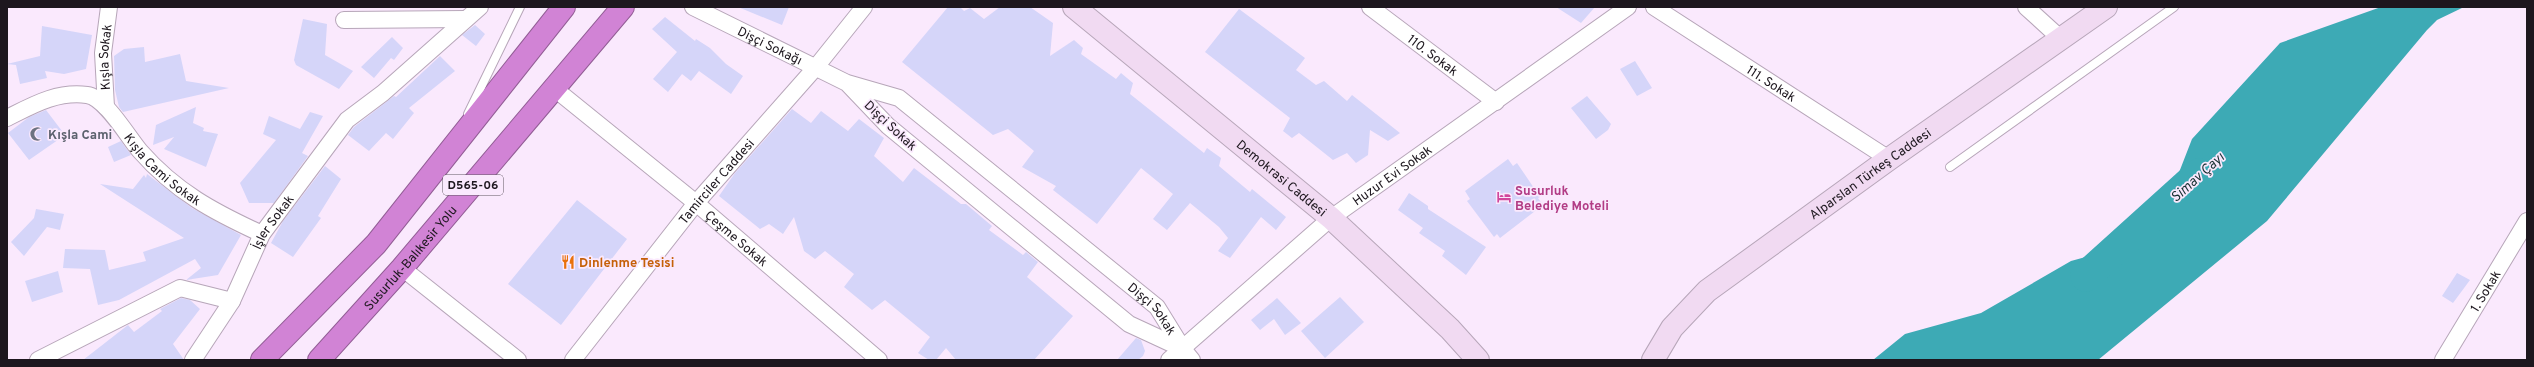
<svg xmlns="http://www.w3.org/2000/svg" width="2534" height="367" font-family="Overpass,sans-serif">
	<rect width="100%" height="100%" fill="#fae9fd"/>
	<!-- water -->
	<path fill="#3daab5" d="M2381,7H2464L2437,20L2427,30L2267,221L2098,360H1873L1905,334L1981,313L2071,261L2133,244L2159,224L2192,139L2280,43Z"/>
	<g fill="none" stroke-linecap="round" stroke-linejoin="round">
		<!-- river -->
		<path stroke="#3daab5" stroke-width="31" d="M2086,276L2199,174"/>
	</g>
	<!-- building -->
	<path fill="#d5d5f9" d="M738,7H789L782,25Z
		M948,7H960L964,11L970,8L984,19L1000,7H1030L1053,23L1050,56L1074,40L1083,48L1081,54L1116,79L1121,73L1133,83L1130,94L1204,153L1207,148L1221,158L1219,166L1250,192L1252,189L1286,217L1276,230L1261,217L1230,258L1218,251L1228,238L1219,227L1190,203L1167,230L1153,219L1173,194L1141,168L1097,224L1053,190L1056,186L1022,167L1034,151L1008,129L993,135L902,62Z
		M1556,7H1595L1581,23Z
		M1239,9L1305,58L1296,70L1316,85L1324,81L1347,101L1352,95L1400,133L1388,141L1370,130L1368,155L1356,163L1347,153L1333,160L1299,133L1292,138L1283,131L1290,118L1205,52Z
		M665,17L695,41L696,39L710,48L726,64L743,76L731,94L699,71L691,81L682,74L668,92L653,79L677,52L652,29Z
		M303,19L327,24L325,55L353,71L339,89L296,65L294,60Z
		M475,25L485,34L476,46L462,35Z
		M42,26L92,35L86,69L64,74L45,71L47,78L20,84L16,65L7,64L40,56Z
		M392,37L403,48L394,60L391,58L374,78L361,67Z
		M144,47L145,62L180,54L186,81L229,88L123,112L119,107L115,90L114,56L124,49Z
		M440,56L455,71L409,108L414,113L393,139L386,133L369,151L348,135L354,127L394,96L396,97Z
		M1635,61L1652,88L1637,96L1620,69Z
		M1587,96L1611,124L1608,130L1596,139L1571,108Z
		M196,107L193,123L204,128L203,131L218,134L206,167L164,149L174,137L153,145L156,125Z
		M792,109L811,123L821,111L848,131L859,119L884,138L874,156L903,182L914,168L961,204H966L992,226L989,230L1023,255L1026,252L1038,262L1027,277L1073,316L1034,360H956L946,348L936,360H929L918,353L930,337L885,300L872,310L844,287L854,274L825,251L815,259L804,251L794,217L783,234L769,224L760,229L719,196L735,173Z
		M46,110L65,135L29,160L8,133L29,117Z
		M310,112L323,116L302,153L308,156L274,203H249L240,183L276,140L263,134L269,116L300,129Z
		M121,141L131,155L114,162L108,147Z
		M1508,159L1513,166L1517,163L1540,197L1538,198L1543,205L1500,238L1497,234L1494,237L1467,201L1470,199L1465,191Z
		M325,166L341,179L318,216L321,218L293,257L271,243L283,221Z
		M147,174L192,208L241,235L218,275L186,280L201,268L195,259L119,300L98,305L90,269L63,268L65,249L105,250L109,270L146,261L143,252L184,238L100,184L133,189L144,175L146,178Z
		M1409,193L1428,206V209L1486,247L1466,275L1442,256L1445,251L1419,233L1423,228L1398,210Z
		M577,200L627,239L561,325L508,284Z
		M36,209L64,214L60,230L47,227L24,256L11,242L34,218Z
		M58,271L63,292L32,302L25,281Z
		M2457,273L2470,280L2453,303L2442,296Z
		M1340,297L1364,322L1325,358L1301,331Z
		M181,298L190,300L200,309L173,344L184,360H83L128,325L134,332L162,311L160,309Z
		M1277,298L1301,323L1285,335L1274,319L1260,330L1251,320Z
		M1136,338L1141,340L1145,351L1143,356L1138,360H1117Z"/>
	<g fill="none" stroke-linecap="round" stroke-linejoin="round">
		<defs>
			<path id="lane" d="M468,114L520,7
				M1950,167L2174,7"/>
			<g id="street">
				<path id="s1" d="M693,7L847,83L899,98L1157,307L1183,349L1129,324L888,126L847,83"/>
				<path id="s2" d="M1370,7L1496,102"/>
				<path id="s3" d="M1654,7L1889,159"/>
				<path d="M2026,7L2060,38"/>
				<path d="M344,20L466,19"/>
				<path id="s4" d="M555,89L696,203L879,360"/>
				<path id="s5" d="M106,107L103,53L109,7"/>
				<path id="s6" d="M7,118C33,105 57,91 87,95C105,97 128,137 140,151C176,192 214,212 262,234"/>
				<path d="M402,268L518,360"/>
				<path d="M1183,349L1192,360"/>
				<path id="s7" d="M38,360L180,288L232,301L262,234L347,120L383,93L480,7"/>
				<path d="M193,360L232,301"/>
				<path id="s8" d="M573,360L696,203L816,67L864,7"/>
				<path id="s9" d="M1169,360L1331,218L1628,7"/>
				<path id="s10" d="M2443,360L2527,221"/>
			</g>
			<g id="secondary">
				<path id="s11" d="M1074,7L1331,218L1450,329L1478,360"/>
				<path id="s12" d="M1653,360L1672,328L1707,291L1889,159L2106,7"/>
			</g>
			<g id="highway">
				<path d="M262,360L376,244L564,7"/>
				<path id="s13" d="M319,360L402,268L623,7"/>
			</g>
		</defs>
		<!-- lane casing -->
		<use href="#lane" stroke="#b7a6b9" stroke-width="10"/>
		<!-- street casing -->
		<use href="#street" stroke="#b7a6b9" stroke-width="18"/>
		<!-- secondary casing -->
		<use href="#secondary" stroke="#b7a6b9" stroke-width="24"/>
		<!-- highway casing -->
		<use href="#highway" stroke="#925d95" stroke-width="24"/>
		<!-- lane -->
		<use href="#lane" stroke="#fff" stroke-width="8"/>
		<!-- street -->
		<use href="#street" stroke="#fff" stroke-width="16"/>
		<!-- secondary -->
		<use href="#secondary" stroke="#f1daf2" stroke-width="22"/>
		<!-- highway -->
		<use href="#highway" stroke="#d183d5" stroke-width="22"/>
	</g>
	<!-- icons -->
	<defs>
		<symbol id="mosque-bare" viewBox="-9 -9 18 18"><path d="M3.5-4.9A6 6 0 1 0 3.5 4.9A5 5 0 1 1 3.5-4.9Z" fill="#6b7280" stroke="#fae9fd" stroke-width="2.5" paint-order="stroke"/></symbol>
		<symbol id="hotel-bare" viewBox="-9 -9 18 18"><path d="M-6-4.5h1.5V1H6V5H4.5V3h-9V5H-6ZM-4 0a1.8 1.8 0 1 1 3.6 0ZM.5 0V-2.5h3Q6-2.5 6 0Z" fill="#d1479c" stroke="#fae9fd" stroke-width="2.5" paint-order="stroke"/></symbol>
		<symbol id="restaurant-bare" viewBox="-9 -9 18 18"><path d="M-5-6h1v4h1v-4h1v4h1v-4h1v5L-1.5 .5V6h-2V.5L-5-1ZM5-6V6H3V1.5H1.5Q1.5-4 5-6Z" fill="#e8710a" stroke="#fae9fd" stroke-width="2.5" paint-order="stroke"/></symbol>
	</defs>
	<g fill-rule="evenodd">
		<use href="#mosque-bare" x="27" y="124" width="20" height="20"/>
		<use href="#hotel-bare" x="1494" y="187" width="20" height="20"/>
		<use href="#restaurant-bare" x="558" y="252" width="20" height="20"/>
	</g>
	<g text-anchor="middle" stroke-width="3.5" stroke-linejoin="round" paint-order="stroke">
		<!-- shield labels -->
		<rect fill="#fae9fd" stroke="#5f5661" stroke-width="1" x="443" y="175" width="60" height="20" rx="3"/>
		<g font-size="12" font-weight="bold" fill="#1d171e">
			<text x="473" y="189">D565-06</text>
		</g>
		<!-- street labels -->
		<g font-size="13" fill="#1d171e" stroke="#fae9fd">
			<text dy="5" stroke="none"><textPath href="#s1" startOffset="86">Dişçi Sokağı</textPath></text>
			<text dy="5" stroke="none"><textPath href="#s2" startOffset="79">110. Sokak</textPath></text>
			<text dy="5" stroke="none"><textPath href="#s5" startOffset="50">Kışla Sokak</textPath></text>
			<text dy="5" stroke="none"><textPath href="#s3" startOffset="140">111. Sokak</textPath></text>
			<text transform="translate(891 125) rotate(43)" y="5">Dişçi Sokak</text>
			<text dy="5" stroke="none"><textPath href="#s6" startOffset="192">Kışla Cami Sokak</textPath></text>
			<text dy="5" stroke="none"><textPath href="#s12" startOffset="289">Alparslan Türkeş Caddesi</textPath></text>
			<text dy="5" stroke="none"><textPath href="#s9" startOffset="290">Huzur Evi Sokak</textPath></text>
			<text dy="5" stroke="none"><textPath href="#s11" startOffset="269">Demokrasi Caddesi</textPath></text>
			<text dy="5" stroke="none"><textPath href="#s8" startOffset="229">Tamirciler Caddesi</textPath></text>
			<text dy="5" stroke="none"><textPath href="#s7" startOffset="302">İşler Sokak</textPath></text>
			<text dy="5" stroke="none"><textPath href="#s4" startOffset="235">Çeşme Sokak</textPath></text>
			<text dy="5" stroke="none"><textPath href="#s13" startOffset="137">Susurluk-Balıkesir Yolu</textPath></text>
			<text dy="5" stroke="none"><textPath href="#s10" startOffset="81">1. Sokak</textPath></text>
			<text dy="5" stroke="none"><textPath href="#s1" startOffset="556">Dişçi Sokak</textPath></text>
		</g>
		<!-- worship labels -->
		<g font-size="13" font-weight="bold" fill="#5b616d" stroke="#fae9fd" text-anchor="start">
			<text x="48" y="139">Kışla Cami</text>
		</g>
		<!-- hotel labels -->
		<g font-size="13" font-weight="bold" fill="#b23c85" stroke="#fae9fd" text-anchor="start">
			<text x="1515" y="195">Susurluk<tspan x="1515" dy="15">Belediye Moteli</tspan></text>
		</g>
		<!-- food labels -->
		<g font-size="13" font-weight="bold" fill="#c56008" stroke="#fae9fd" text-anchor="start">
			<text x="579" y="267">Dinlenme Tesisi</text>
		</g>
		<!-- water labels -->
		<g font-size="14" font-style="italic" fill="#183133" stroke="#fae9fd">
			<text transform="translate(2197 177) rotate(-42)" y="5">Simav Çayı</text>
		</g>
	</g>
	<!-- border -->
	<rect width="2534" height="367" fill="none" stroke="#1d171e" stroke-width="16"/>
</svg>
